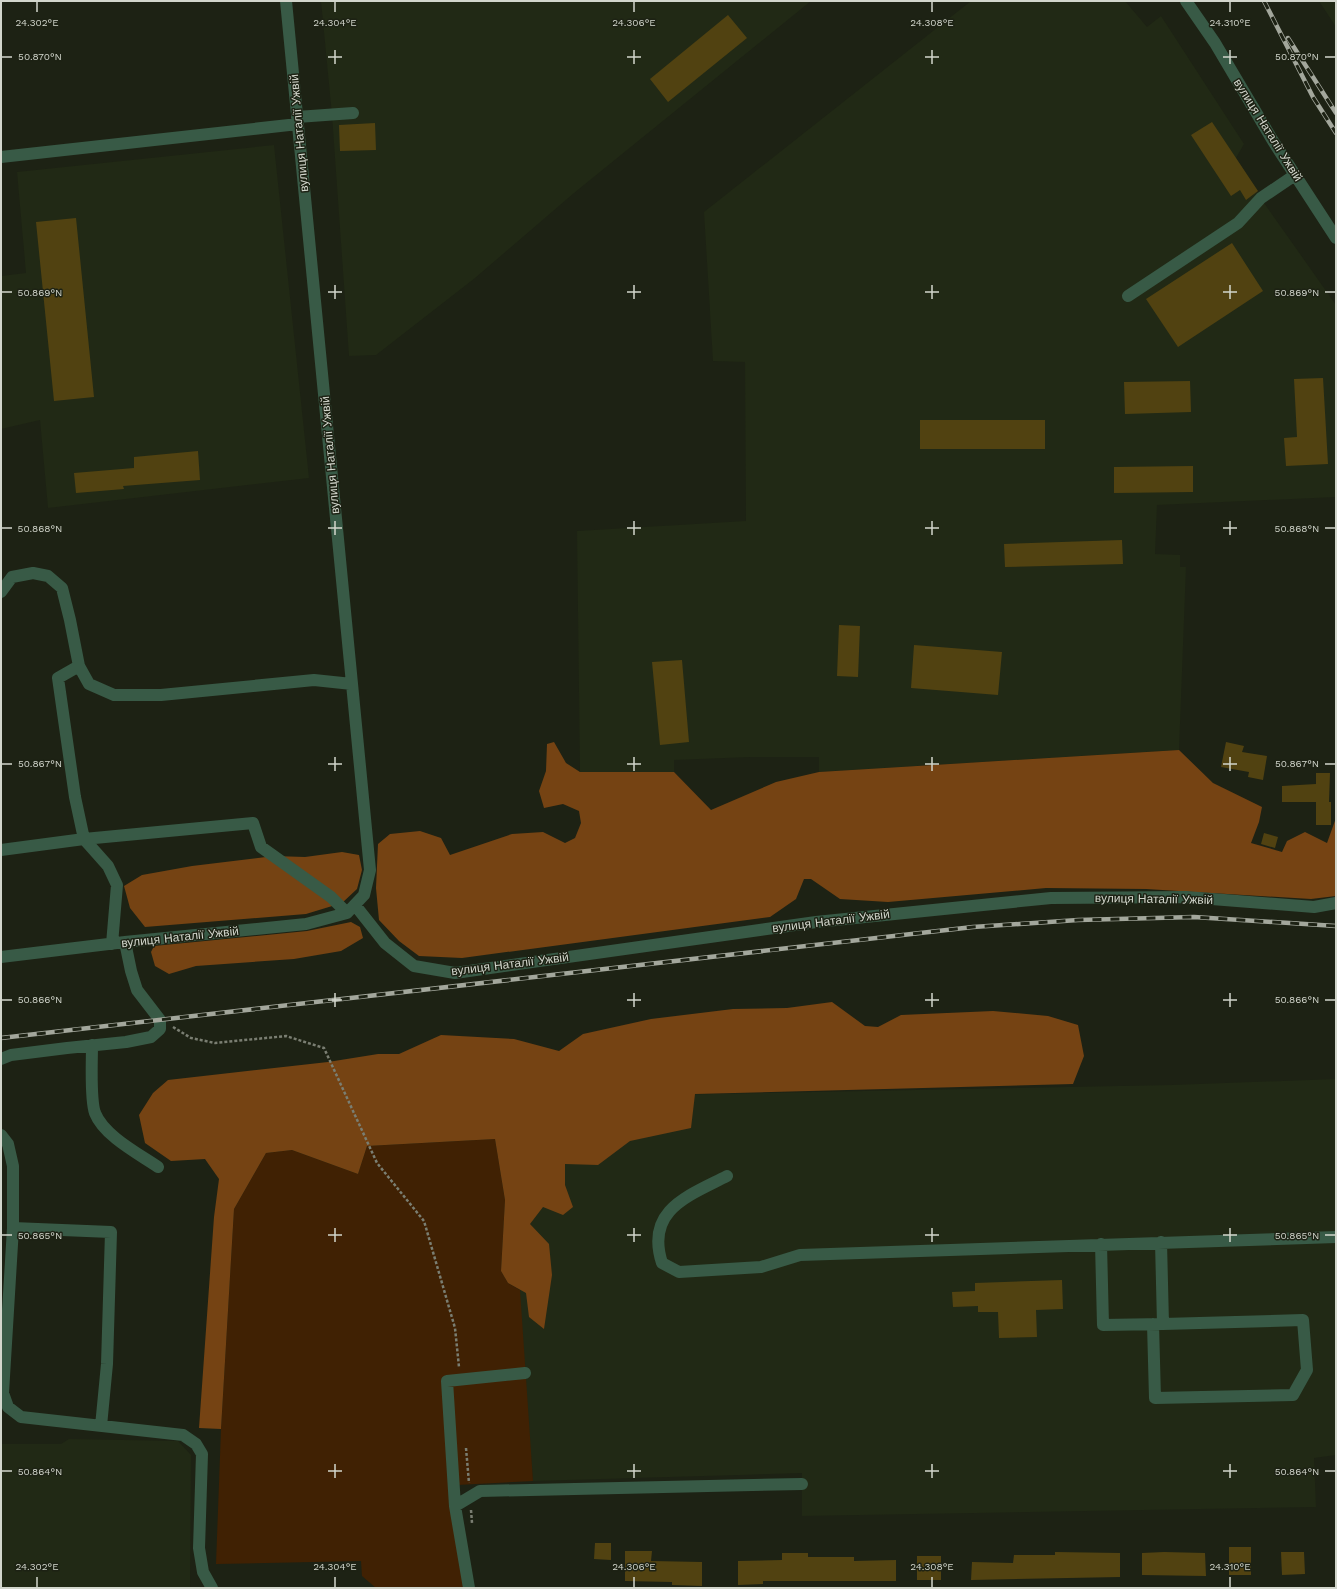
<svg xmlns="http://www.w3.org/2000/svg" width="1337" height="1589" font-family="'Work Sans',sans-serif">
	<rect width="100%" height="100%" fill="#1d2214"/>
	<!-- built -->
	<path fill="#212915" d="M321,1H811L574,193L475,278L376,355L349,356L332,115Z
		M971,1H1125L1147,27L1161,16L1244,144L1236,158L1258,192L1257,193L1336,305V497L1157,505L1155,554L1180,555V567H1186L1179,750L819,772V757H750L674,760V772H580L577,531L746,521L745,362L713,361L704,212Z
		M1319,1H1336V27Z
		M274,145L309,478L48,508L40,420L1,429V276L26,273L17,172Z
		M1336,1079V1455L1314,1458L1316,1507L802,1516V1473L533,1481L523,1359L510,1098L1172,1085Z
		M69,1439L178,1441L191,1455L190,1588H1V1444H61Z"/>
	<!-- green -->
	<path fill="#402103" d="M495,1139L505,1200L501,1271L508,1283L520,1290L533,1481L457,1485L463,1588H376L362,1576L361,1561L216,1564L221,1429L234,1209L266,1153L292,1150L358,1174L367,1146Z"/>
	<!-- forest -->
	<path fill="#754313" d="M554,742L566,763L580,772H674L711,810L776,782L819,772L1179,750L1213,783L1262,807L1259,822L1251,843L1282,852L1287,841L1305,832L1327,843L1336,818V896L1311,899L1146,889L1046,888L888,902L840,899L811,879H804L796,899L770,917L462,958L419,956L399,941L379,920L376,888L378,844L390,834L420,831L441,838L450,855L512,834L543,832L565,843L575,838L581,823L579,811L563,804L544,808L539,791L546,771L547,744Z
		M342,852L359,855L362,870L357,889L342,903L306,914L145,927L130,908L124,886L142,875L192,866L274,856L305,857Z
		M351,922L360,927L363,938L341,951L294,959L196,966L169,974L155,966L151,952L154,946L307,931Z
		M832,1002L865,1026L878,1027L901,1015L993,1011L1048,1016L1078,1025L1084,1056L1073,1084L695,1094L691,1128L630,1141L598,1165L565,1164V1185L573,1207L563,1215L543,1207L530,1224L549,1244L552,1275L544,1329L529,1317L526,1293L508,1283L501,1271L505,1200L495,1139L367,1146L358,1174L292,1150L266,1153L234,1209L221,1429L199,1428L214,1217L219,1179L205,1159L171,1161L145,1143L139,1115L153,1093L168,1080L328,1062L378,1054H399L441,1035L514,1039L559,1051L583,1034L651,1019L733,1009L787,1008Z"/>
	<!-- building -->
	<path fill="#514211" d="M728,15L747,38L668,102L650,79Z
		M1212,122L1258,191L1246,200L1240,190L1231,196L1191,135Z
		M375,123L376,150L340,151L339,125Z
		M76,218L94,397L54,401L36,222Z
		M1232,243L1263,291L1178,347L1146,299Z
		M1323,378L1328,464L1286,466L1284,438L1297,437L1294,379Z
		M1190,381L1191,412L1125,414L1124,382Z
		M920,420H1045V449H920Z
		M198,451L200,480L123,486L124,489L76,493L74,473L134,468V457Z
		M1193,466V492L1114,493V467Z
		M1122,540L1123,564L1005,567L1004,544Z
		M839,625L860,626L858,677L837,676Z
		M914,645L1002,652L998,695L911,688Z
		M682,660L689,742L660,745L652,662Z
		M1226,742L1244,746L1242,752L1267,756L1263,780L1248,777L1249,772L1221,767Z
		M1316,773H1330L1329,802H1331V825H1316V802H1282V786L1316,784Z
		M1264,833L1278,837L1275,848L1261,844Z
		M1062,1280L1063,1309L1036,1310L1037,1337L999,1338L998,1312H978V1306L953,1307L952,1292L975,1291V1283Z
		M595,1543H611V1560L594,1559Z
		M1229,1547H1251V1575H1229Z
		M625,1551H652L651,1561L702,1562V1586L672,1585V1582L625,1581Z
		M1055,1552L1120,1553V1577L971,1580L972,1562L1013,1563L1014,1555H1055Z
		M1164,1552L1205,1553L1206,1576L1142,1575V1553Z
		M1281,1552H1304L1305,1574L1282,1575Z
		M782,1553H808V1557H854V1561L896,1560V1581H763V1584L738,1585V1561L782,1560Z
		M917,1556H941V1580H917Z"/>
	<g fill="none" stroke-linecap="round" stroke-linejoin="round">
		<!-- path -->
		<path stroke="#7a7e72" stroke-width="2.5" stroke-dasharray="3 2" stroke-linecap="butt" d="M173,1027L191,1038L215,1043L286,1036L324,1048L377,1163L424,1221L455,1328L459,1367
			M466,1448L469,1483
			M471,1510L472,1523"/>
		<!-- minor -->
		<path stroke="#385a46" stroke-width="12" d="M1186,1L1215,43L1273,141L1336,238
			M297,117L353,113
			M1,157L298,124
			M1128,296L1238,223L1261,198L1295,175
			M1,592L12,577L33,573L48,576L62,588L70,620L79,666L89,684L114,695H161L314,680L352,684
			M79,666L58,678L75,797L84,839L108,866L117,885L112,944
			M1,850L84,839L253,823L261,847L331,897L347,913
			M355,905L385,943L414,966L455,973L816,922L1051,898L1186,897L1314,907L1336,903
			M1,957L125,942L306,924L347,913L364,895L370,870L286,1
			M92,1045C92,1062 90,1099 95,1113C104,1136 139,1154 158,1167
			M1,1059L11,1055L67,1048L126,1042L151,1037L160,1029V1020L137,990L131,971L125,942
			M1,1135L8,1144L13,1166V1228L3,1393L8,1407L21,1417L183,1435L196,1444L202,1454L199,1548L203,1572L212,1588
			M727,1176C688,1196 645,1210 662,1263L679,1272L761,1267L800,1255L1336,1237
			M13,1228L111,1232L107,1364L101,1426
			M1101,1244L1103,1325L1163,1324L1161,1242
			M1153,1324L1155,1398L1293,1395L1307,1370L1303,1320L1163,1324
			M455,1506L447,1381L525,1373
			M469,1588L455,1506L480,1491L802,1484"/>
		<defs>
			<path id="rail" d="M1264,1L1313,97L1336,133
				M1288,38L1336,113
				M1,1038L973,927L1078,920L1194,917L1336,926"/>
		</defs>
		<!-- rail casing -->
		<use href="#rail" stroke="#a3a79c" stroke-width="4.5"/>
		<!-- rail -->
		<use href="#rail" stroke="#1d2214" stroke-width="3" stroke-dasharray="9" stroke-linecap="butt"/>
	</g>
	<!-- ticks -->
	<path fill="none" stroke="#d2d6cc" stroke-width="1.5" d="M37,2V12M335,2V12M634,2V12M932,2V12M1230,2V12M335,50V64M634,50V64M932,50V64M1230,50V64M2,57H12M328,57H342M627,57H641M925,57H939M1223,57H1237M1325,57H1335M335,285V299M634,285V299M932,285V299M1230,285V299M2,292H12M328,292H342M627,292H641M925,292H939M1223,292H1237M1325,292H1335M335,521V535M634,521V535M932,521V535M1230,521V535M2,528H12M328,528H342M627,528H641M925,528H939M1223,528H1237M1325,528H1335M335,757V771M634,757V771M932,757V771M1230,757V771M2,764H12M328,764H342M627,764H641M925,764H939M1223,764H1237M1325,764H1335M335,993V1007M634,993V1007M932,993V1007M1230,993V1007M2,1000H12M328,1000H342M627,1000H641M925,1000H939M1223,1000H1237M1325,1000H1335M335,1228V1242M634,1228V1242M932,1228V1242M1230,1228V1242M2,1235H12M328,1235H342M627,1235H641M925,1235H939M1223,1235H1237M1325,1235H1335M335,1464V1478M634,1464V1478M932,1464V1478M1230,1464V1478M2,1471H12M328,1471H342M627,1471H641M925,1471H939M1223,1471H1237M1325,1471H1335M37,1577V1587M335,1577V1587M634,1577V1587M932,1577V1587M1230,1577V1587"/>
	<g text-anchor="middle" stroke-width="3" stroke-linejoin="round" paint-order="stroke">
		<!-- street labels -->
		<g font-size="12" fill="#d2d6cc" stroke="#1d2214">
			<text transform="translate(1268 130) rotate(58)" y="4">вулиця Наталії Ужвій</text>
			<text transform="translate(299 133) rotate(-95)" y="4">вулиця Наталії Ужвій</text>
			<text transform="translate(330 455) rotate(-95)" y="4">вулиця Наталії Ужвій</text>
			<text transform="translate(1154 899) rotate(1)" y="4">вулиця Наталії Ужвій</text>
			<text transform="translate(831 921) rotate(-7)" y="4">вулиця Наталії Ужвій</text>
			<text transform="translate(180 937) rotate(-6)" y="4">вулиця Наталії Ужвій</text>
			<text transform="translate(510 964) rotate(-7)" y="4">вулиця Наталії Ужвій</text>
		</g>
	</g>
	<g font-size="10" text-anchor="middle" fill="#d2d6cc" stroke="#1d2214" stroke-width="3" stroke-linejoin="round" paint-order="stroke">
		<text x="37" y="26">24.302°E</text>
		<text x="335" y="26">24.304°E</text>
		<text x="634" y="26">24.306°E</text>
		<text x="932" y="26">24.308°E</text>
		<text x="1230" y="26">24.310°E</text>
		<text x="40" y="60">50.870°N</text>
		<text x="1297" y="60">50.870°N</text>
		<text x="40" y="296">50.869°N</text>
		<text x="1297" y="296">50.869°N</text>
		<text x="40" y="532">50.868°N</text>
		<text x="1297" y="532">50.868°N</text>
		<text x="40" y="767">50.867°N</text>
		<text x="1297" y="767">50.867°N</text>
		<text x="40" y="1003">50.866°N</text>
		<text x="1297" y="1003">50.866°N</text>
		<text x="40" y="1239">50.865°N</text>
		<text x="1297" y="1239">50.865°N</text>
		<text x="40" y="1475">50.864°N</text>
		<text x="1297" y="1475">50.864°N</text>
		<text x="37" y="1570">24.302°E</text>
		<text x="335" y="1570">24.304°E</text>
		<text x="634" y="1570">24.306°E</text>
		<text x="932" y="1570">24.308°E</text>
		<text x="1230" y="1570">24.310°E</text>
	</g>
	<!-- border -->
	<rect width="1337" height="1589" fill="none" stroke="#d2d6cc" stroke-width="4"/>
</svg>
